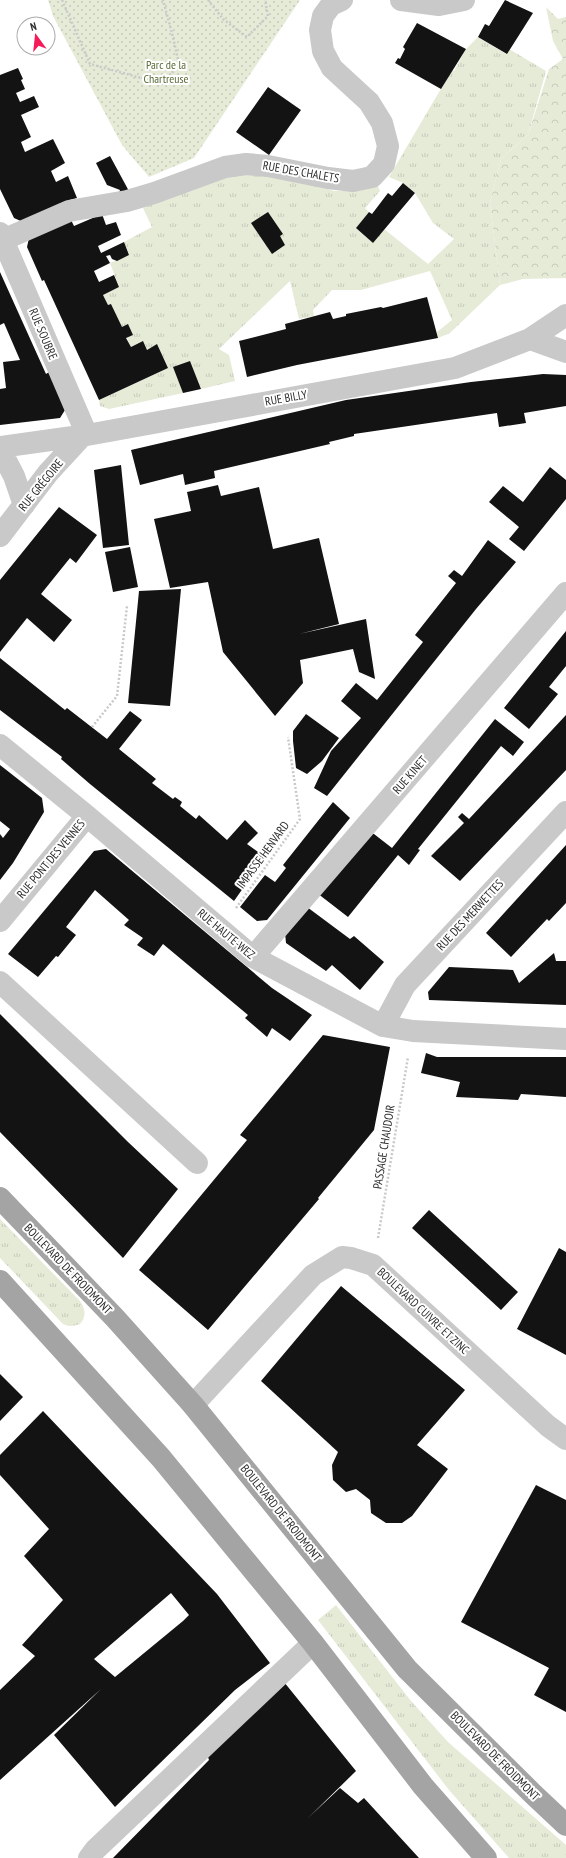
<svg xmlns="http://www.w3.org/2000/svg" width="566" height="1858" font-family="'PT Sans Narrow',sans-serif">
	<defs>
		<pattern id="grass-tufts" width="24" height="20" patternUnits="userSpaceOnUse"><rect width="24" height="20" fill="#e6ebd7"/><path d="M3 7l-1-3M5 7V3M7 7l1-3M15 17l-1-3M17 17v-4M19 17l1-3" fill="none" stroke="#c5cab9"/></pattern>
		<pattern id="forest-crowns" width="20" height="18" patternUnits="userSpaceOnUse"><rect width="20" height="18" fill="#e6ebd7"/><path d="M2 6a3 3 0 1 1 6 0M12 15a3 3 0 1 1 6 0" fill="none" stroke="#c5cab9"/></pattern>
		<pattern id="park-dots" width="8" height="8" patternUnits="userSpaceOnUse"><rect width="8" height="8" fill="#e6ebd7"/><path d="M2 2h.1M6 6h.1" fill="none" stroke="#c5cab9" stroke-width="1.8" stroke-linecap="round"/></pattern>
	</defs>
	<rect width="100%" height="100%" fill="#fff"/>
	<!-- grass -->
	<path fill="url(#grass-tufts)" d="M478,37L506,54L509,49L546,71L528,135L501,159L490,203L500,285L450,333L438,338L437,332L452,320L430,271L361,290H332L313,310L314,316L299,319L290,281L219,349L229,355L235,381L201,389L190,361L174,368L183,393L109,409L100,406L99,400L168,368L157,345L147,350L143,342L131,347L111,304L108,305L103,295L119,287L110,263L129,255L124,242L152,227L143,208L214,178L248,173L297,179L334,191H352L376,181L380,191L365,208L369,212L356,228L373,243L384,229L428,264L454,239L433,223L415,193L403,183L389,177L452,70L454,71L466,49Z
		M0,1219L80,1301C85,1309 87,1316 80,1324C74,1326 69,1327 63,1324L0,1258Z
		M336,1605L411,1701L448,1742L566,1845V1858H509L449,1790L318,1620Z"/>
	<!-- forest -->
	<path fill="url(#forest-crowns)" d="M546,7L558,19L566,17V278L523,279L500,285L490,203L501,159L528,135L549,69L563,59L553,41Z"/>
	<!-- park -->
	<path fill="url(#park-dots)" d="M48,0H300L194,158L149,177L122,145L53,16Z"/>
	<!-- building -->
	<path fill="#131313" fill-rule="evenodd" d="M505,0L533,13L507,54L478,37L485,24L489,26Z
		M417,23L466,49L441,89L395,63L398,58L400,59L405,49L403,47Z
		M18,68L23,79L21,80L25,89L16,93L20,102L34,96L39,107L21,115L31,137L21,142L25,152L53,139L65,163L51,171L56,182L68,176L77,198L69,200L23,222L14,218L0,189V75Z
		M268,87L301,110L269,155L236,132Z
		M110,156L130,193L118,196L120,190L107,185L96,163Z
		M403,183L415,193L373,243L356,228L369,212L372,214L388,193L392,196Z
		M268,212L283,234L280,236L285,245L272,254L251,223Z
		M102,214L106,225L116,222L121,235L98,246L101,253L124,242L129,255L117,261L112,259L110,255L106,256L110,263L94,271L99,282L114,275L119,287L103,295L108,305L111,304L122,327L128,324L133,335L126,338L131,347L143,341L147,350L157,344L168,368L99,400L44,280L42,281L27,247L29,238L70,218L74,226Z
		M0,272L46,374L49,372L65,410L60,418L0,425V389L6,388L3,362L20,360L4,323L0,325Z
		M427,297L438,338L297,365L247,377L239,341L286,329L285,324L330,312L333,319L346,316V314L381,307L383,308Z
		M190,361L201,389L183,393L173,367Z
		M543,374L566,375V406L524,413L526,423L499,427L497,413L354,434V436L329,442L330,444L214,471L215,478L185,485L183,474L140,485L131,450L346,400L471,382Z
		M121,465L129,545L103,548L94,470Z
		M550,467L566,480V499L524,551L509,539L519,527L489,502L503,486L523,502Z
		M218,485L221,496L259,487L273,549L319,538L339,624L299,634L366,619L375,679L359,672L353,649L300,660L303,683L275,716L223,652L208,582L170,588L154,519L191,511L187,492Z
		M59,507L97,535L76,563L70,558L41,594L72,620L54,642L27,618L0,652V580Z
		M488,540L516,562L476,609L327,796L314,788L331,751L361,718L341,701L356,683L377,700L423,642L415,635L456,583L448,576L454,570L462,576Z
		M130,547L138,587L113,592L105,552Z
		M181,589L170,706L128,703L139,591Z
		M566,631V666L549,687L558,694L529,729L504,708Z
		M0,658L65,710L67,708L107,739L130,711L142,720L119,749L156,779L152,783L173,799L175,797L182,802L180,806L196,819L199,815L227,840L245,820L258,833L247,844L265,857L234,901L90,784L61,759L62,757L0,710Z
		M306,714L339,738L322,761L307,774L296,768L293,741V731Z
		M566,715V770L460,881L431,856L464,823L458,817L462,813L469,819Z
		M495,719L524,742L513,756L501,746L418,849L420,850L409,865L398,855L348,917L317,893L372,834H374L392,848Z
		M0,765L42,798L44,812L13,863L0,880V834L3,838L10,829L0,821Z
		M333,802L350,818L267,920L257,921L240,907L265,875L275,882L286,868L283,865Z
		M566,845V903L549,921L547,919L511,957L486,933Z
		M106,849L272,988L312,1015L290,1041L272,1028L267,1037L245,1018L248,1015L163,944L154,956L137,945L143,938L124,925L129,920L95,890L66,927L76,935L58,957L56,956L38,977L8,954L94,851Z
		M307,907L350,939L354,936L384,962L360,990L332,965L326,971L286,943L285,933Z
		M554,953L556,961H566V1005L429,1000L428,992L449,967L513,970L519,983Z
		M0,1014L128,1142L178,1189L123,1258L0,1132Z
		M323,1035L390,1047L374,1130L318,1198L319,1199L208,1330L139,1270L247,1140L240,1135Z
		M426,1053L437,1057H566V1097L521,1094L518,1100L456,1097L460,1082L421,1073Z
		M429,1210L518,1292L501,1310L412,1228Z
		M559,1248L566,1252V1355L517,1329Z
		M341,1286L465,1390L417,1445L448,1469L412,1516L402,1523H386L371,1513L370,1500L356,1489L346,1492L333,1480L332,1465L338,1452L261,1381Z
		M0,1374L23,1397L0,1421Z
		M43,1411L217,1594L270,1663L235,1690L115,1807L54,1735L101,1689L0,1780V1690L35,1656L22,1645L63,1600L24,1556L49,1529L0,1475V1455ZM171,1593L189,1615L183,1621L115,1677L94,1659Z
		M536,1485L566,1500V1712L534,1695L549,1668L461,1622Z
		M284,1682L356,1771L308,1818L340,1788L358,1803L364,1798L419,1858H113L209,1760L208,1757Z"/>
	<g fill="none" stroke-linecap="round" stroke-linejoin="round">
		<!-- path -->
		<path stroke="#c9c9c9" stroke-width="2.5" stroke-dasharray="2 2" stroke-linecap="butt" d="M62,0L90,64L163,84L179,64L173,37L163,0
			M208,0L223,19L247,37L268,16L265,0
			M92,727L117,696L127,606
			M236,908L300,819L288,737
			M378,1238L408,1057"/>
		<!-- minor -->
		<path stroke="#c9c9c9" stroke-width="22" d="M401,0L439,5L464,0
			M0,233L87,435
			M3,240L69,211L127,201L154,193L225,167L246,164L268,166L328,178L353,181L372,177L384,164L388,146L382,123L369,102L332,68L323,51L320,30L323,16L331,5L342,0
			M530,339L566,352
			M0,447L87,435L455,368L530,339L566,315
			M0,449L14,476L24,505
			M0,536L48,473L83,435
			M0,745L87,816L253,957L383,1026L413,1031L566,1039
			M0,921L87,816
			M253,957L566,593
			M0,982L197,1163
			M383,1026L405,985L566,812
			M193,1405L313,1275L342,1257L351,1258L373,1265L548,1426L566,1439
			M89,1858L95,1850L313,1643"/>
		<!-- major -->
		<path stroke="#a4a4a4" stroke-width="22" d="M0,1198L115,1318L193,1405L407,1669L533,1794L566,1825
			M0,1281L161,1458L313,1643L423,1786L486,1858"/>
	</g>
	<g text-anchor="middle" stroke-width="4" stroke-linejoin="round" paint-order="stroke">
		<!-- park labels -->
		<g font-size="12" fill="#596b35" stroke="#fff">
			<text x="166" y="69">Parc de la<tspan x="166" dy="14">Chartreuse</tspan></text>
		</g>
		<!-- street labels -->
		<g font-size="12" fill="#2c2c2c" stroke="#fff">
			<text transform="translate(301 172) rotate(10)" y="4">RUE DES CHALETS</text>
			<text transform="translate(43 334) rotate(67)" y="4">RUE SOUBRE</text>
			<text transform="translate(286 398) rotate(-10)" y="4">RUE BILLY</text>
			<text transform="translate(41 485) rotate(-51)" y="4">RUE GRÉGOIRE</text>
			<text transform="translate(410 775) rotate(-49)" y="4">RUE KINET</text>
			<text transform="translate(263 855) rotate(-54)" y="4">IMPASSE HENVARD</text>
			<text transform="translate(51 859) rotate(-50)" y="4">RUE PONT DES VENNES</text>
			<text transform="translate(470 915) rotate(-47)" y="4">RUE DES MERWETTES</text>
			<text transform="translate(226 934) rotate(40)" y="4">RUE HAUTE-WEZ</text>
			<text transform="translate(384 1147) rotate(-81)" y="4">PASSAGE CHAUDOIR</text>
			<text transform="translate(68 1269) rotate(46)" y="4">BOULEVARD DE FROIDMONT</text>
			<text transform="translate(423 1311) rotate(43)" y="4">BOULEVARD CUIVRE ET ZINC</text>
			<text transform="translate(281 1513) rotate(51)" y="4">BOULEVARD DE FROIDMONT</text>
			<text transform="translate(495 1756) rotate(45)" y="4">BOULEVARD DE FROIDMONT</text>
		</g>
	</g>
	<!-- north arrow -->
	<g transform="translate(36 36) rotate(345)"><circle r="19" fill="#ffffff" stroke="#ababab"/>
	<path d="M0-3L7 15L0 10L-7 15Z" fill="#f51b58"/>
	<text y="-6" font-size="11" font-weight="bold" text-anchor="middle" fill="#2c2c2c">N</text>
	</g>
</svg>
